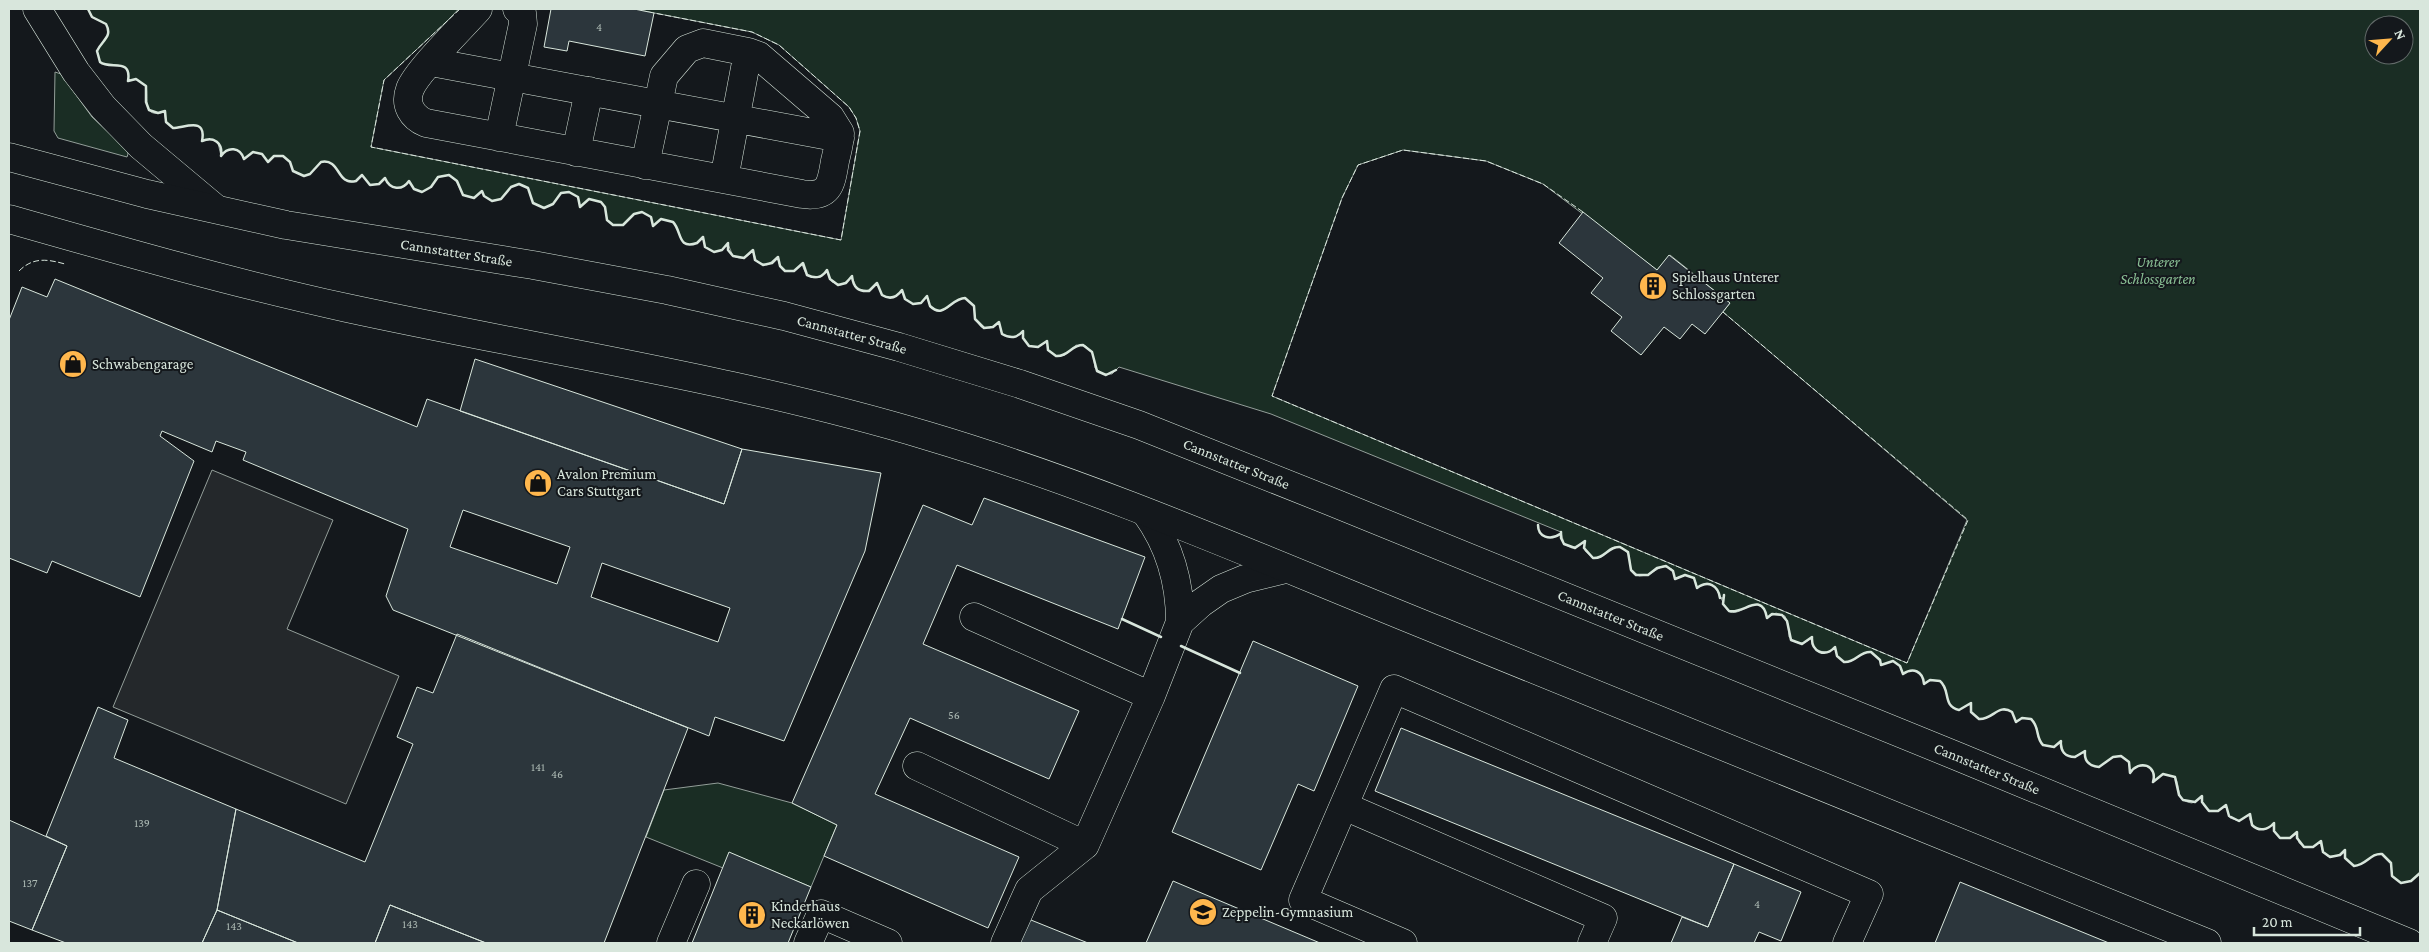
<svg xmlns="http://www.w3.org/2000/svg" width="2429" height="952" font-family="'Crimson Pro',serif">
	<rect width="100%" height="100%" fill="#14181c"/>
	<!-- green -->
	<path fill="#1a2d24" stroke="#939e99" fill-rule="evenodd" d="M88,9H460L384,80L371,147L841,240L860,131L856,118L849,107L779,45L752,32L634,9H2420V873L2411,881L2401,883L2392,876L2391,863L2382,854C2370,853 2366,865 2354,866L2345,858L2344,851L2337,856H2327L2322,850L2320,842C2314,848 2307,850 2299,843L2297,833L2290,838H2280L2274,832L2273,824C2263,833 2250,830 2249,815L2239,821L2230,818L2226,806L2218,811C2208,812 2202,808 2202,797L2192,803C2175,801 2181,787 2175,777L2163,774L2153,782L2154,774L2148,766H2137L2130,773L2129,762L2121,756L2113,757L2099,767C2089,766 2085,761 2084,752L2073,757L2064,754L2061,742L2054,747L2043,745C2035,737 2040,727 2031,719L2022,718L2016,722L2012,712C1998,703 1993,720 1979,719L1971,712L1970,704L1959,710C1942,706 1951,689 1940,681L1931,680L1924,684C1923,671 1913,667 1903,674L1900,666L1893,661L1881,665L1880,659L1871,652C1859,652 1856,663 1844,662L1837,656L1835,647L1829,652L1817,651L1813,646L1812,637C1805,645 1796,645 1789,637L1788,624L1785,616L1776,613L1767,618C1762,588 1742,617 1730,612C1720,607 1718,570 1697,588C1696,575 1686,572 1675,579L1672,569L1663,566L1648,575L1639,576L1631,570L1629,555L1623,548L1614,547L1601,557L1593,558L1585,551L1584,542L1572,548L1564,544L1561,532L1271,414L1119,367L1112,374H1103L1095,368L1093,354L1086,346L1076,345L1065,355L1056,356L1048,350L1047,341L1038,347L1029,346L1023,338V332C1016,338 1011,339 1002,334L999,322L990,328L981,327L975,319L974,305L965,298C953,299 950,311 938,311L930,306L927,297L921,303L913,304L905,299L902,291C896,297 890,300 882,295L877,284C871,291 866,292 857,289L852,277L841,285L832,282L827,271L821,277C810,280 805,275 802,264L794,271H785L780,266L777,257L767,265L757,262L753,251C746,258 742,260 733,256L728,244L722,250L714,252L705,247L703,237L697,243C677,250 682,231 673,222L661,219L653,226L651,217L642,212L634,214L623,225H613L607,220L605,207L601,202L589,199L580,207L578,197L569,192L561,193L553,204L544,208L533,203L528,188L519,184L511,187L501,199L492,201L484,196L482,191L474,198L463,195L456,181L449,175L438,177L431,187L422,192L414,189L409,182C401,190 391,190 385,179L379,184L370,185L362,175C341,198 342,158 321,162L310,174L304,176L293,171L290,162L283,156H274L268,162L262,154L253,152L244,159C240,147 228,146 221,156L218,143L213,139L202,141C207,117 184,128 173,128L166,122L164,112C141,119 149,98 146,86L136,79L128,81C132,57 110,70 100,62L97,51C102,40 113,37 106,24L92,17ZM2374,25H2404V55H2374ZM1403,150L1486,161L1543,184L1657,270L1670,255L1730,303L1723,312L1967,520L1907,663L1272,396L1342,198L1358,165Z
		M55,72L61,74L92,117L127,150L128,154L127,157L58,138L54,131Z
		M718,783L792,803L837,825L811,887L730,853L723,868L646,837L664,790Z"/>
	<!-- parking -->
	<path fill="#24282b" stroke="#939e99" d="M212,470L333,520L287,629L399,676L346,804L113,707Z"/>
	<!-- building -->
	<path fill="#2c363c" stroke="#d8e6dc" fill-rule="evenodd" d="M551,9H634L654,13L645,56L569,41L567,51L544,47Z
		M1583,212L1657,270L1669,255L1730,303L1705,334L1692,324L1680,339L1664,327L1641,355L1611,331L1622,317L1591,293L1603,278L1559,243Z
		M55,279L417,427L427,399L724,504L742,449L881,473L865,551L784,741L715,717L709,736L393,610L386,596L408,529L243,460L246,452L216,441L212,452L162,431L160,436L194,461L140,597L52,561L47,573L9,558V320L22,287L47,297ZM463,510L570,547L557,584L450,547ZM602,563L730,608L718,642L591,597Z
		M475,359L742,449L724,504L460,411Z
		M984,498L1145,557L1118,629L957,565L923,644L1079,711L1049,779L910,718L875,794L1019,857L988,928L824,856L837,825L792,803L923,505L972,525Z
		M457,634L688,728L604,943H486L390,905L375,943H298L217,910L236,809L365,862L413,744L397,737L417,687L433,693Z
		M1253,641L1358,686L1314,791L1298,784L1261,870L1172,832Z
		M98,707L128,720L114,758L236,809L217,910L202,943H66L32,930L67,846L46,836Z
		M1401,728L1734,864L1708,927L1375,791Z
		M9,820L67,846L32,930L9,921Z
		M729,852L811,887L788,943H692Z
		M1734,864L1801,892L1781,941L1759,932L1754,943H1671L1682,917L1708,927Z
		M1173,881L1320,943H1146Z
		M1960,882L2109,943H1935Z
		M390,905L486,943H375Z
		M217,910L298,943H202Z
		M1026,918L1088,943H1015Z"/>
	<g fill="none" stroke-linecap="round" stroke-linejoin="round">
		<defs>
			<path id="minor" d="M478,9C463,26 417,71 410,89C404,105 412,117 426,123C551,147 677,170 802,194C830,198 831,184 835,161C837,152 840,142 840,133L830,117L759,56L748,52L703,43L687,49L664,76L645,165
				M431,62L840,138
				M499,137L523,24L522,13L517,9
				M576,152L589,91
				M724,179L748,52
				M1146,513C1170,546 1180,582 1180,622
				M974,617L1151,696
				M917,766L1085,845
				M1344,806L1603,918L1592,943
				M671,943L696,884
				M808,943L821,914L888,943
				M1005,943L1029,890L1085,845L1151,696L1180,622L1201,603L1221,589L1245,579L1286,569
				M1403,943L1303,900L1394,689L1869,894L1847,943"/>
			<g id="major">
				<path d="M37,9L76,72L103,107L141,146L215,208"/>
				<path id="s1" d="M9,157L147,194L286,225L533,265L667,290L784,316L899,347L1020,384L1139,425L1332,502L1959,757L2409,943"/>
				<path d="M9,219C121,251 233,283 347,308C541,350 738,379 928,436C1103,488 1271,563 1440,631C1696,734 1952,837 2207,943"/>
			</g>
		</defs>
		<!-- minor casing -->
		<use href="#minor" stroke="#d8e6dc" stroke-width="29"/>
		<!-- major casing -->
		<use href="#major" stroke="#d8e6dc" stroke-width="29"/>
		<!-- minor -->
		<use href="#minor" stroke="#14181c" stroke-width="28"/>
		<!-- major -->
		<use href="#major" stroke="#14181c" stroke-width="28"/>
		<!-- fence -->
		<path stroke="#d8e6dc" stroke-width="1" stroke-dasharray="6 2.5" stroke-linecap="butt" d="M460,9L384,80L371,147L841,240L860,131L856,118L849,107L779,45L752,32L654,13
			M1583,212L1543,184L1486,161L1403,150L1358,165L1342,198L1272,396L1907,663L1968,520L1723,312
			M19,271C33,257 47,259 65,264
			M1720,598H1723"/>
		<!-- wall -->
		<path stroke="#d8e6dc" stroke-width="2.5" d="M88,9L92,17L106,24C113,37 102,40 97,51L100,62C110,70 132,57 128,81L136,79L146,86V102L149,110L158,113L165,111L166,122L173,128C184,128 207,116 202,141C214,136 223,143 221,156C228,146 240,147 244,159L253,152L262,154L268,162L274,156H283L290,162L293,171L304,176L310,174L321,162C341,158 336,186 356,181L362,175L370,185L379,184L385,178C390,190 402,191 409,181L414,189L422,192L431,187L438,177L449,175L457,181L463,195L474,198L482,191L484,196L492,201L501,199L511,187L519,184L528,188L533,203L544,208L553,204L561,193L569,192L578,197L580,207L589,199L601,202L605,207L607,220L613,225H623L634,214L642,212L651,217L653,226L661,219L673,222C682,231 677,250 697,243L703,237
			M703,237L705,247L714,252L722,250L728,243V250L733,256L744,258L753,250L755,260L763,265L772,263L778,257L780,266L785,271H794L803,263L807,275C816,279 822,278 827,270L830,279L838,285L846,283L852,276C853,287 858,292 869,291L877,283L882,295C890,300 897,297 902,290L905,299L913,304L921,303L927,296L930,306C944,320 951,298 965,298L974,306L975,319L984,328L993,327L999,322L1002,334C1011,339 1017,338 1023,331V338L1029,346L1038,347L1047,341L1048,350L1056,356C1068,357 1071,345 1083,345L1092,352L1097,371L1106,375L1116,370
			M1538,525C1538,537 1550,541 1560,534
			M1561,532V538L1564,544L1575,548L1585,541L1584,548L1593,558C1605,559 1608,546 1620,547L1628,552L1631,570L1636,575H1648L1657,568L1666,566L1673,571L1675,579L1685,575L1694,578L1697,588C1708,580 1718,585 1720,598
			M1724,595L1723,604L1729,611C1743,615 1762,590 1767,618L1772,614L1782,615L1787,621L1791,640L1802,644L1812,637C1811,652 1825,658 1835,647L1837,656L1844,662C1856,663 1859,651 1871,652L1880,660L1881,665L1893,661L1900,666L1903,674C1913,667 1923,671 1924,684L1930,680L1940,681C1951,690 1942,706 1959,710L1971,703V712L1979,719C1993,720 1998,703 2012,712L2016,722L2022,718L2031,719C2040,727 2035,737 2043,745L2054,747L2061,741C2060,751 2065,757 2075,757L2085,751C2084,761 2089,766 2099,767L2113,757L2121,756L2129,762L2130,773C2139,759 2158,765 2153,782L2163,774L2175,777L2179,795L2183,800L2195,802L2202,796V802L2209,811H2218L2226,805L2229,816L2239,821L2250,814L2252,825C2259,832 2268,830 2274,823V831L2280,838H2290L2297,832V838L2304,847H2313L2321,841L2323,852L2330,857L2340,855L2345,850V858L2354,866C2367,865 2370,853 2382,854L2391,863L2392,876L2401,883L2411,881L2420,873
			M1122,619L1161,637
			M1181,646L1240,673"/>
	</g>
	<!-- icons -->
	<defs>
		<symbol id="building-disc" viewBox="-11 -11 22 22"><circle r="9.5" fill="#ffb74d" stroke="#14181c"/><path d="M-4-6H4V6H1V3H-1V6H-4ZM-2.5-4.3h1.7v1.8h-1.7ZM.8-4.3h1.7v1.8H.8ZM-2.5-1h1.7V.8h-1.7ZM.8-1h1.7V.8H.8Z" fill="#111"/></symbol>
		<symbol id="shop-disc" viewBox="-11 -11 22 22"><circle r="9.5" fill="#ffb74d" stroke="#14181c"/><path d="M-5-2.5h2.3a2.7 3.5 0 0 1 5.4 0H5L5.5 6h-11ZM-1.5-2.5h3a1.5 2.3 0 0 0-3 0Z" fill="#111"/></symbol>
		<symbol id="school-disc" viewBox="-11 -11 22 22"><circle r="9.5" fill="#ffb74d" stroke="#14181c"/><path d="M0-5L7-2L0 1L-7-2ZM-4 1L0 2.5L4 1V4Q0 6-4 4Z" fill="#111"/></symbol>
	</defs>
	<g fill-rule="evenodd">
		<use href="#building-disc" x="1637" y="270" width="32" height="32"/>
		<use href="#shop-disc" x="57" y="348" width="32" height="32"/>
		<use href="#shop-disc" x="522" y="467" width="32" height="32"/>
		<use href="#school-disc" x="1187" y="896" width="32" height="32"/>
		<use href="#building-disc" x="736" y="899" width="32" height="32"/>
	</g>
	<g text-anchor="middle" stroke-width="4" stroke-linejoin="round" paint-order="stroke">
		<!-- number labels -->
		<g font-size="12" fill="#adbab4">
			<text x="599" y="31">4</text>
			<text x="954" y="719">56</text>
			<text x="538" y="771">141</text>
			<text x="557" y="778">46</text>
			<text x="142" y="827">139</text>
			<text x="30" y="887">137</text>
			<text x="1757" y="908">4</text>
			<text x="410" y="928">143</text>
			<text x="234" y="930">143</text>
		</g>
		<!-- street labels -->
		<g font-size="15" fill="#d8e6dc" stroke="#14181c">
			<text dy="5" stroke="none"><textPath href="#s1" startOffset="458">Cannstatter Straße</textPath></text>
			<text dy="5" stroke="none"><textPath href="#s1" startOffset="862">Cannstatter Straße</textPath></text>
			<text dy="5" stroke="none"><textPath href="#s1" startOffset="1268">Cannstatter Straße</textPath></text>
			<text dy="5" stroke="none"><textPath href="#s1" startOffset="1672">Cannstatter Straße</textPath></text>
			<text dy="5" stroke="none"><textPath href="#s1" startOffset="2078">Cannstatter Straße</textPath></text>
		</g>
		<!-- park labels -->
		<g font-size="15" font-style="italic" fill="#8ac095" stroke="#14181c">
			<text x="2158" y="267">Unterer<tspan x="2158" dy="17">Schlossgarten</tspan></text>
		</g>
		<!-- poi labels -->
		<g font-size="15" fill="#d8e6dc" stroke="#14181c" text-anchor="start">
			<text x="1672" y="282">Spielhaus Unterer<tspan x="1672" dy="17">Schlossgarten</tspan></text>
			<text x="92" y="369">Schwabengarage</text>
			<text x="557" y="479">Avalon Premium<tspan x="557" dy="17">Cars Stuttgart</tspan></text>
			<text x="771" y="911">Kinderhaus<tspan x="771" dy="17">Neckarlöwen</tspan></text>
			<text x="1222" y="917">Zeppelin-Gymnasium</text>
		</g>
	</g>
	<!-- border -->
	<rect width="2429" height="952" fill="none" stroke="#d8e6dc" stroke-width="20"/>
	<!-- north arrow -->
	<g transform="translate(2389 40) rotate(64)"><circle r="24" fill="#14181c" stroke="#626a69"/>
	<path d="M0-4L9 19L0 12L-9 19Z" fill="#ffb74d"/>
	<text y="-8" font-size="14" font-weight="bold" text-anchor="middle" fill="#d8e6dc">N</text>
	</g>
	<!-- scale -->
	<path d="M2254 927v8h106v-8" fill="none" stroke="#d8e6dc" stroke-width="2.5"/>
	<text x="2262" y="927" font-size="15" fill="#d8e6dc" stroke="#14181c" stroke-width="4" paint-order="stroke">20 m</text>
</svg>
